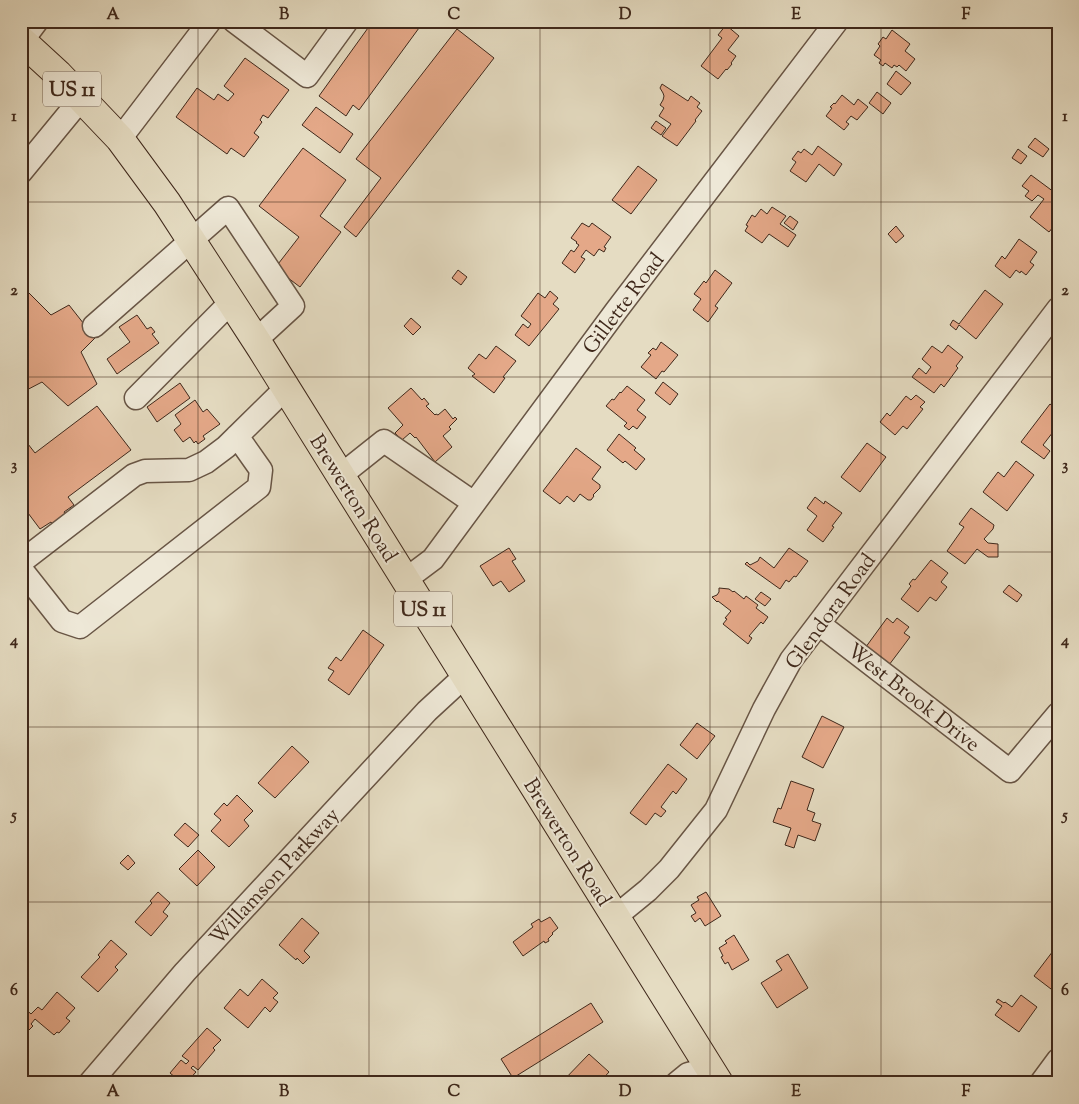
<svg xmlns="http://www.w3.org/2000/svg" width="1079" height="1104" font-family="'Sorts Mill Goudy',serif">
	<rect width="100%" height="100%" fill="#e5dcc2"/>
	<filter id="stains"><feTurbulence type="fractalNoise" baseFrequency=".004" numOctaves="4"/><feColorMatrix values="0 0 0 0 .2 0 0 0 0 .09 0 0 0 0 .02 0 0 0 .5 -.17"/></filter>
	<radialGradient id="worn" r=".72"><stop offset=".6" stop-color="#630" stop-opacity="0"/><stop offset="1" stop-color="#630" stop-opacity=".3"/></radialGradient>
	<!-- building -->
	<path fill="#e4a888" stroke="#3f281b" d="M373,21H409L419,28L359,110L353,105L346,116L319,96Z
		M726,25L739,36L728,50L736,56L731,63L732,64L727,70L726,69L718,79L701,66L722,38L718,35Z
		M457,29L494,58L356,237L344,227L381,178L356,159Z
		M892,30L910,44L905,51L915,59L906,71L899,65L897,67L894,65L892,68L885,63L883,66L879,63L881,60L874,55L880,46L878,44L883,37L886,39Z
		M245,58L289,90L268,118L263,115L260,120L262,122L254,133L259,137L244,157L231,148L227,154L176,117L197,88L214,100L218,94L228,101L234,94L224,86Z
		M896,71L911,83L901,95L887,84Z
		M662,84L688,101L691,96L700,103L697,107L702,111L695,120L696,121L677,146L662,136L671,124L659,116L664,108L660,105L663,100L664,96L663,93L660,88Z
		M877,92L891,103L883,114L869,103Z
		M842,95L854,105L858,99L868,107L857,120L851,116L846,122L849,124L844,130L826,116L832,108L830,107L834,103L835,104Z
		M316,107L353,134L340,153L302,125Z
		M656,121L666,128L661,135L651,128Z
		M1035,138L1049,149L1043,157L1028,147Z
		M818,146L842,164L834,176L819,164L806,182L790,171L796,162L792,159L798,151L801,153L804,149L812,155Z
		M303,148L346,180L320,216L341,232L300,287L275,268L299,237L259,206Z
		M1018,149L1027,156L1021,164L1012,158Z
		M638,166L657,180L631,214L612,200Z
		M1031,175L1058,195V221L1049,232L1030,217L1044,199L1038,195L1032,201L1025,196L1029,191L1022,186Z
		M772,207L786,216L780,224L796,235L788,247L769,234L762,243L745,231L748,226L746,225L752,215L755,217L761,209L767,214Z
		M790,216L798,222L793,230L784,223Z
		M582,223L589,227L592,223L611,237L604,247L606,248L604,252L599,249L594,256L586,250L581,257L585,259L575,273L562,263L571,250L574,252L579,245L576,243L577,242L571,238Z
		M896,226L904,236L896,243L888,234Z
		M1019,239L1037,252L1030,262L1034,265L1026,275L1021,271L1020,273L1016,270L1010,278L995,266L1002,256L1005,259Z
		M458,270L467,277L461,285L452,278Z
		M715,270L732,283L715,306L718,308L708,322L693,310L701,299L694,294L704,281L706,283Z
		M26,290L51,315L69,305L95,338L81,352L97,384L68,406L42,382L21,393V294Z
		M985,290L1003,304L976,339L959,325L956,330L950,325L953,320L959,324Z
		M550,291L558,298L553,304L559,309L529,346L515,335L523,324L528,328L531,324L521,316L538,293L545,298Z
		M137,315L147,329L151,327L155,332L152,334L159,343L117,374L107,359L130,342L119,327Z
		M411,318L421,327L413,335L404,326Z
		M661,342L678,355L664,372L662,371L656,379L641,367L651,355L648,353L653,348L656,350Z
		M948,345L963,357L956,366L958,368L944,387L941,384L934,393L912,377L919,368L926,374L931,367L922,359L932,346L942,353Z
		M496,346L516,361L503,377L505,378L494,393L472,376L475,374L468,368L479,354L486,359Z
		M663,382L678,394L670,405L655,393Z
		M180,383L190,398L157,422L147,407Z
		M627,386L645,400L637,410L646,417L637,429L633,426L629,430L624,426L627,423L606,406L612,399L614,400L620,392L621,393Z
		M411,388L422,400L424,398L429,404L426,406L435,415L436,414L438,415L445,409L453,419L455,417L457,419L449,427L451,429L443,436L452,447L435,462L416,437L415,438L410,433L402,440L395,433L403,425L388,408Z
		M916,395L925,402L920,407L923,409L907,429L903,426L895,435L880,422L887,413L890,416L906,396L911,400Z
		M195,400L203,412L207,409L220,424L203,436L205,439L198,444L196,441L194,443L190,437L183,442L174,430L181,424L175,415Z
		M1050,404L1058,410V435L1053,432L1043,445L1050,451L1044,459L1021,442Z
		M97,406L131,450L68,497L74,505L64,512L66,515L53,525L51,522L40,529L28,513L26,514L21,507V435L35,453Z
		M619,434L636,448L634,450L645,459L636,470L625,461L623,463L607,450Z
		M867,443L886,457L860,492L841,477Z
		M576,448L601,467L592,479L600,485V488L593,495L594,496L591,500H588L580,494L574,502L567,496L560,504L543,491Z
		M1016,461L1034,475L1007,511L983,492L998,472L1004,477Z
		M815,497L824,504L825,501L842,513L832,526L834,527L823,542L807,530L817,516L807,508Z
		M971,508L994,525L993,529L984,539L988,543L998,544V557H988L977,549L965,564L947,551L964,527L959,524Z
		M509,548L516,559L512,561L525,581L509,592L501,581L493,586L480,566Z
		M789,548L808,561L796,577L794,576L789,582L786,580L780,589L745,564L747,562L750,565L758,561L760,557L774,568Z
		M931,560L948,573L941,582L947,587L936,601L930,597L918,612L901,599L911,586L909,584L913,579L915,580Z
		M1009,585L1022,595L1017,602L1003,592Z
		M719,588L729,589L733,592L734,591L744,599L746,596L758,605L756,608L768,617L763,624L761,622L749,636L752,638L748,644L723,624L727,619L725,618L731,611L718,601L717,602L712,597L717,595L719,592Z
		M761,592L771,599L765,606L755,599Z
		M887,618L893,623L897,618L909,627L904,633L910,637L883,673L860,655Z
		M363,630L384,645L349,695L328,680L334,671L328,668L336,657L341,661Z
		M822,716L844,727L823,768L802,757Z
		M697,723L715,736L697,759L680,745Z
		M292,746L309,762L275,798L258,783Z
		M668,764L687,779L676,794L673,791L661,807L666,811L661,817L655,813L646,825L630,813Z
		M791,781L814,789L807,810L815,813L812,821L821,824L815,841L798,835L794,848L785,845L791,828L773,822L778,808L781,809Z
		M237,795L253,811L244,820L249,826L229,847L211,831L221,820L214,814L224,803L227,806Z
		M185,823L199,835L188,847L174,835Z
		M198,850L215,867L197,886L179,869Z
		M128,855L135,863L128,870L120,863Z
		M158,892L170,903L163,912L168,916L151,936L135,922L152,903L150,901Z
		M706,892L721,916L705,926L700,918L695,922L691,916L696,913L691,905L699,900L697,897Z
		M550,917L558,928L552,933L553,934L548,939L549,941L545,943L544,941L523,956L513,942L533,927L531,924L539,919L541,922Z
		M302,918L319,933L304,951L310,957L303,964L297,958L296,960L279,945Z
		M734,935L749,960L732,970L728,962L725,964L721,957L723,956L719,948L727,943L725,941Z
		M111,940L127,954L115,967L118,970L98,992L81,977L100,957L98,955Z
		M1053,951L1058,954V980L1051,989L1034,976Z
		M788,954L808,988L777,1008L761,983L782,970L776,961Z
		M262,979L278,993L273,998L278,1002L270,1012L265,1007L248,1028L224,1008L240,989L248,996Z
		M57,992L75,1008L66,1018L70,1021L59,1033L57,1032L54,1035L35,1019L31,1024L33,1026L21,1038V1007L22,1006L31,1014L38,1007L42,1010Z
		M1021,995L1037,1007L1019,1032L995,1015L1002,1006L996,1002L998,999L1004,1003L1005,1002L1012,1007Z
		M591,1003L603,1022L513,1078L501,1059Z
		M207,1028L221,1040L213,1048L215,1050L198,1070L193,1066L191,1068L196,1072L186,1083H182L170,1073L181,1060L186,1064L189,1061L182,1056Z
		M589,1054L609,1072L599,1083H561Z
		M21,1069L30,1076L24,1083H21Z"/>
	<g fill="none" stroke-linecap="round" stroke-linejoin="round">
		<defs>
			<path id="minor" d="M234,21L307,76L347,21
				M22,41L37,21
				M120,139L210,21
				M21,172L81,99
				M94,326L228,208L293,306L256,340
				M136,398L231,302
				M340,476L384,441L474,503
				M21,562L134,475L145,471L189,470L206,462L226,447L286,388
				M21,569L62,621L80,627L259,487L261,470L237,436
				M405,580L433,559L616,311L837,21
				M819,624L1010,771L1058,714
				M615,917L648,890L669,869L716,810L764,709L791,660L1058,309
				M90,1083L185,972L427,711L465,676
				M677,1083L688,1074L710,1068
				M1041,1083L1058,1060"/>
			<path id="major" d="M21,40L58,74L120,139L167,203L261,348L719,1083"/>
		</defs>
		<!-- minor casing -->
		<use href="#minor" stroke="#685545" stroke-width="25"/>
		<!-- major casing -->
		<use href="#major" stroke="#3f281b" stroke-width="30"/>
		<!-- minor -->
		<use href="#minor" stroke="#eee8d7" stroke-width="22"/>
		<!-- major -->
		<use href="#major" stroke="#e5dcc2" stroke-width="28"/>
	</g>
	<!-- grid -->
	<path fill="none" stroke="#3f281b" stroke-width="1" stroke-opacity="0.55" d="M198,21V1083M369,21V1083M540,21V1083M710,21V1083M881,21V1083M21,202H1058M21,377H1058M21,552H1058M21,727H1058M21,902H1058"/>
	<g text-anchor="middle" stroke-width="4" stroke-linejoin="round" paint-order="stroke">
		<!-- shield labels -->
		<g fill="#eee8d7" stroke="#746253" stroke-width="1">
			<rect x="43" y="71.5" width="58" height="35" rx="4"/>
			<rect x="394" y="591.5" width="58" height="35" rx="4"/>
		</g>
		<g font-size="20" font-weight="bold" fill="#3f281b">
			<text x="72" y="96">US 11</text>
			<text x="423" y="616">US 11</text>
		</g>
		<!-- street labels -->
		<g font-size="21" fill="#3f281b" stroke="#eee8d7">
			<text transform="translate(623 303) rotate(-53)" y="7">Gillette Road</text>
			<text transform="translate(354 498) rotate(58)" y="7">Brewerton Road</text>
			<text transform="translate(830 611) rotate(-54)" y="7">Glendora Road</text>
			<text transform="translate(914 697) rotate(38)" y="7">West Brook Drive</text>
			<text transform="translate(568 842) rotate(58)" y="7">Brewerton Road</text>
			<text transform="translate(274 876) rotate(-47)" y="7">Willamson Parkway</text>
		</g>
	</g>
	<!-- margin -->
	<rect width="1079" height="1104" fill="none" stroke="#e5dcc2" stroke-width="55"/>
	<rect x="28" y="28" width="1024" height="1048" fill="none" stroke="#3f281b" stroke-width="2"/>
	<g font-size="16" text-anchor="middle" font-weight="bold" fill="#3f281b">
		<text x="113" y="19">A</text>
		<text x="284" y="19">B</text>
		<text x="454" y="19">C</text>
		<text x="625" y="19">D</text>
		<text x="796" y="19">E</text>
		<text x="966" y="19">F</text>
		<text x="14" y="121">1</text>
		<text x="1065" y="121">1</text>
		<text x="14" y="295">2</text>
		<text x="1065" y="295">2</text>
		<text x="14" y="470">3</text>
		<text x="1065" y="470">3</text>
		<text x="14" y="645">4</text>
		<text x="1065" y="645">4</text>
		<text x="14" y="820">5</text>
		<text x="1065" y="820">5</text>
		<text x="14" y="995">6</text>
		<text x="1065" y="995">6</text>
		<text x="113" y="1096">A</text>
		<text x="284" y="1096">B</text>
		<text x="454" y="1096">C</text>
		<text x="625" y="1096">D</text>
		<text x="796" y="1096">E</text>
		<text x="966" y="1096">F</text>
	</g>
	<rect width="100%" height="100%" filter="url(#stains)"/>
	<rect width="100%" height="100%" fill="url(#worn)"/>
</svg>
